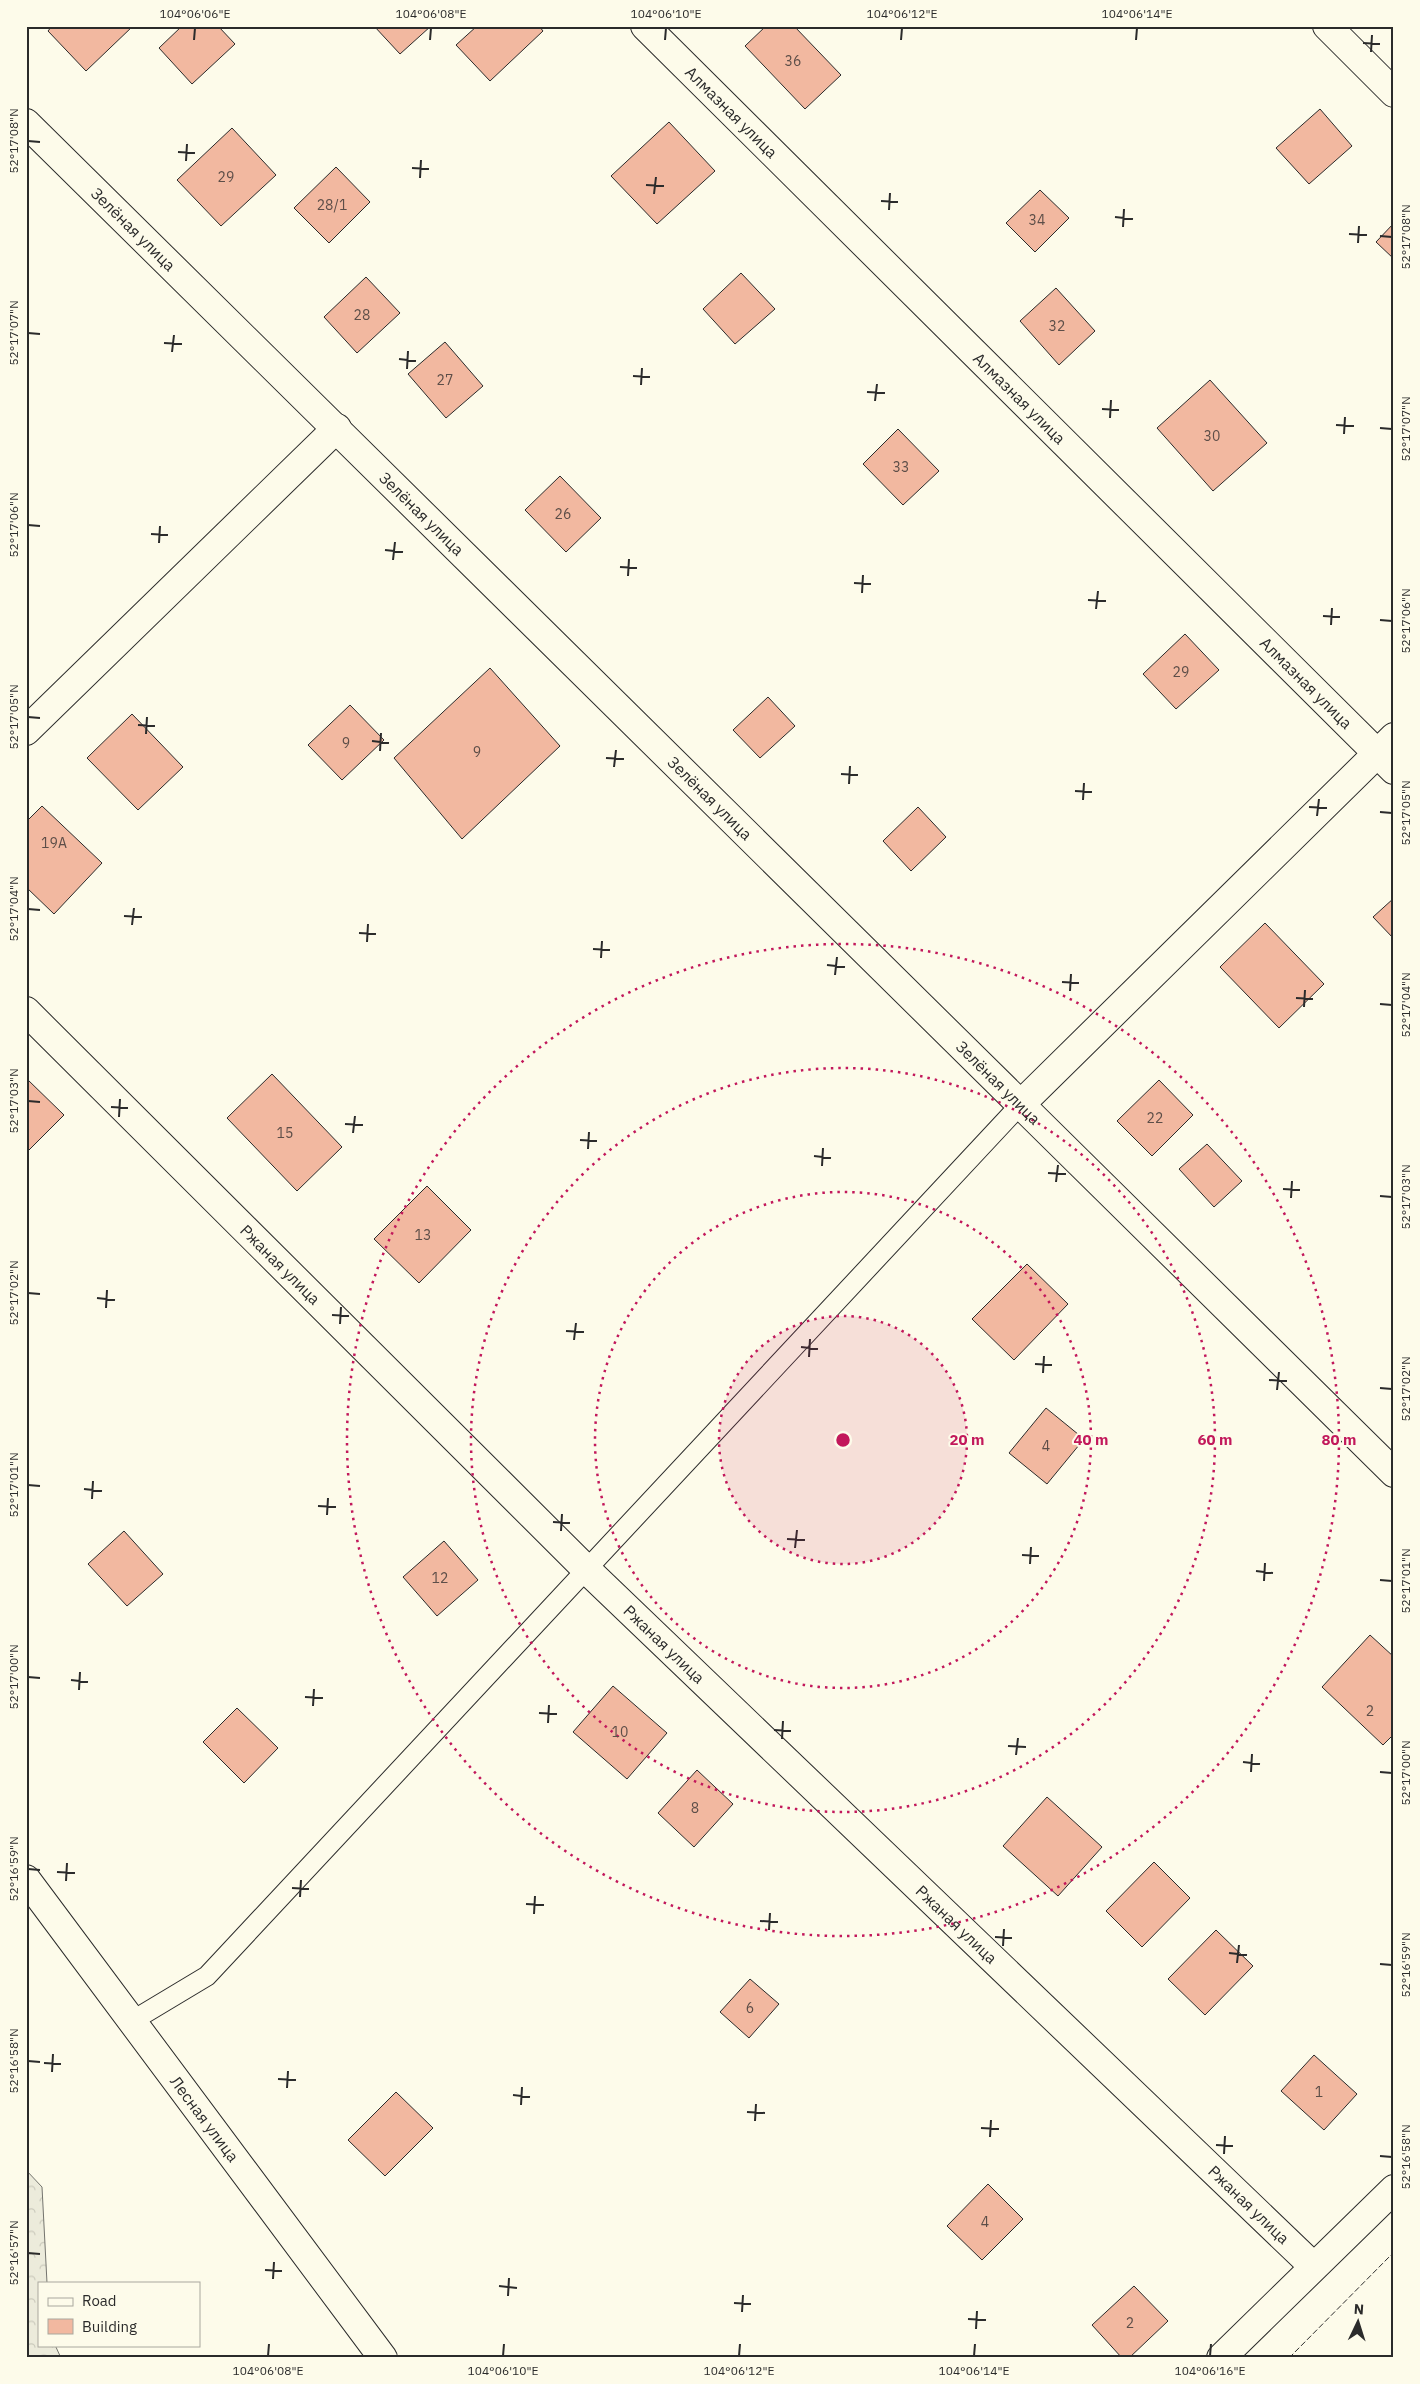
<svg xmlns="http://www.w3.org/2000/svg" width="1420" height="2384" font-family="'IBM Plex Sans',sans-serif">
	<defs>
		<pattern id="forest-crowns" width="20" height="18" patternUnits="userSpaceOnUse" patternTransform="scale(1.25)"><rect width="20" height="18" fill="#ecebdb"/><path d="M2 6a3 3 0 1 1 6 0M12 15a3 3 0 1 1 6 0" fill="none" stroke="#cbcabc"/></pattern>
	</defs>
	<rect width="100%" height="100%" fill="#fdfbea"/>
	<!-- forest -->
	<path fill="url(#forest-crowns)" stroke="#74746e" d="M26,2170L42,2187L47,2283H39V2345H55L61,2358H26Z"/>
	<!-- building -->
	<path fill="#f2b8a0" stroke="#2b2b2b" d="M52,26H133L86,71L48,31Z
		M182,26H218L235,44L192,84L159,48Z
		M374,26H431L400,54Z
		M477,26H539L543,31L490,81L456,45Z
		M766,26H794L841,75L805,109L745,46Z
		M1320,109L1352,146L1309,184L1276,148Z
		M669,122L715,171L657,224L611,176Z
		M232,128L276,175L221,226L177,180Z
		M336,167L370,202L329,243L294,208Z
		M1040,190L1069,218L1035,252L1006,223Z
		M1394,223V259L1376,242Z
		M741,273L775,309L735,344L703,309Z
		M366,277L400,313L357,353L324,317Z
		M1056,288L1095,331L1059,365L1020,321Z
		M445,342L483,386L446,418L408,374Z
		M1210,380L1267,443L1213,491L1157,428Z
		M898,429L939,471L903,505L863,464Z
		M560,476L601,518L566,552L525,510Z
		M1185,634L1219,670L1176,709L1143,674Z
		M490,668L560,746L462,839L394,758Z
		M768,697L795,726L760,758L733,730Z
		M350,705L384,740L342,780L308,745Z
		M132,714L183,767L138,810L87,758Z
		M42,806L102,863L54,914L26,887V822Z
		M918,807L946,837L911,871L883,841Z
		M1394,898V939L1373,917Z
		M1265,923L1324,984L1279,1028L1220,967Z
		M272,1074L342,1147L297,1191L227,1118Z
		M27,1079L64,1115L26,1153V1080Z
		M1159,1080L1193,1115L1152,1156L1117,1121Z
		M1207,1144L1242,1181L1214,1207L1179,1169Z
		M427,1186L471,1230L419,1283L374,1239Z
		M1027,1264L1068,1304L1014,1360L972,1319Z
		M1046,1408L1084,1439L1047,1484L1009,1453Z
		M124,1531L163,1574L127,1606L88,1564Z
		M444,1541L478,1580L437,1616L403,1577Z
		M1370,1635L1394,1657V1734L1383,1745L1322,1687Z
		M613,1686L667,1733L627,1779L573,1732Z
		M237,1708L278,1748L244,1783L203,1742Z
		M697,1770L733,1804L694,1847L658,1813Z
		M1047,1797L1102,1847L1058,1896L1003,1846Z
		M1154,1862L1190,1898L1142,1947L1106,1911Z
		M1216,1930L1253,1966L1205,2015L1168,1979Z
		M750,1979L779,2004L749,2038L720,2012Z
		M1314,2055L1357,2094L1324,2130L1281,2091Z
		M396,2092L433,2128L385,2176L348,2140Z
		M988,2184L1023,2219L982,2260L947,2226Z
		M1134,2286L1168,2321L1129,2358H1122L1092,2325Z"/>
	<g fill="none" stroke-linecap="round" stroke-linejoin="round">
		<defs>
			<path id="service" d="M132,2021L207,1976L1021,1104"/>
			<g id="minor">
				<path id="s1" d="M645,26L1394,770"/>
				<path d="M1327,26L1394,93"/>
				<path id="s2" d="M26,123L1394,1473"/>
				<path d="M26,731L337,428"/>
				<path id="s3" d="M26,1011L587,1570L1313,2266"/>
				<path d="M1021,1104L1394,737"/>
				<path id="s4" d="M26,1879L383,2358"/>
				<path d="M1221,2358L1394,2189"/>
			</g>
		</defs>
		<!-- service casing -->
		<use href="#service" stroke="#2b2b2b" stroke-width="21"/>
		<!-- minor casing -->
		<use href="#minor" stroke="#2b2b2b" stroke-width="30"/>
		<!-- service -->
		<use href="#service" stroke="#fdfbea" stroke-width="19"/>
		<!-- minor -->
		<use href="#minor" stroke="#fdfbea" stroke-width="28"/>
		<!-- fence -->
		<path stroke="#2b2b2b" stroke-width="1" stroke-dasharray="6 2.5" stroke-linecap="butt" d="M1295,2358L1292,2355L1394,2252"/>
	</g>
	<!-- ticks -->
	<path fill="none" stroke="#2b2b2b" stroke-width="2" d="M194,40L195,28M430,40L431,28M665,40L666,28M901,40L902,28M1136,40L1137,28M1363,43L1380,44M1371,52L1372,35M28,141L40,142M178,152L195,153M186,161L187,144M412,168L429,169M420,178L421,160M646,185L664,186M654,194L656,177M881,201L898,202M889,210L890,193M1115,217L1133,219M1123,227L1124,209M1349,234L1367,235M1380,236L1392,237M1358,243L1359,226M28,333L40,334M164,343L182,344M172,352L174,335M399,359L416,361M407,369L408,351M633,376L650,377M641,385L642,368M867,392L885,393M875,401L877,384M1102,409L1119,410M1110,418L1111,400M1336,425L1354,426M1380,428L1392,429M1344,434L1345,417M28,525L40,526M151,534L168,535M159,543L160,526M385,550L403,552M393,560L395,542M620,567L637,568M628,576L629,559M854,583L871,584M862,593L863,575M1088,600L1106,601M1096,609L1098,591M1323,616L1340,617M1380,620L1392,621M1331,625L1332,608M28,717L40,718M138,725L155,726M146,734L147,717M372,741L389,743M380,751L381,733M606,758L624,759M614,767L616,750M841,774L858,775M849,784L850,766M1075,791L1092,792M1083,800L1084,783M1309,807L1327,808M1380,812L1392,813M1317,816L1319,799M28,909L40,910M124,916L142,917M132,925L134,908M359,933L376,934M367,942L368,924M593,949L610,950M601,958L602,941M827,965L845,967M835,975L837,957M1062,982L1079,983M1070,991L1071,974M1296,998L1313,999M1380,1004L1392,1005M1304,1007L1305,990M28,1101L40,1102M111,1107L128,1108M119,1117L120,1099M345,1124L363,1125M353,1133L355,1116M580,1140L597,1141M588,1149L589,1132M814,1156L831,1158M822,1166L823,1148M1048,1173L1066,1174M1056,1182L1058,1165M1283,1189L1300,1190M1380,1196L1392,1197M1291,1198L1292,1181M28,1293L40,1294M97,1298L115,1300M106,1308L107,1290M332,1315L349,1316M340,1324L341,1307M566,1331L584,1332M574,1340L576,1323M801,1347L818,1349M809,1357L810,1339M1035,1364L1052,1365M1043,1373L1044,1356M1269,1380L1287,1381M1380,1388L1392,1389M1277,1390L1279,1372M28,1485L40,1486M84,1489L102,1491M92,1499L93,1481M318,1506L336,1507M327,1515L328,1498M553,1522L570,1523M561,1531L562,1514M787,1539L805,1540M795,1548L797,1530M1022,1555L1039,1556M1030,1564L1031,1547M1256,1571L1273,1573M1380,1580L1392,1581M1264,1581L1265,1563M28,1677L40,1678M71,1680L88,1682M79,1690L80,1672M305,1697L323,1698M313,1706L314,1689M539,1713L557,1714M548,1723L549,1705M774,1730L791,1731M782,1739L783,1721M1008,1746L1026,1747M1016,1755L1018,1738M1243,1762L1260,1764M1251,1772L1252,1754M1380,1772L1392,1773M28,1869L40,1870M57,1872L75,1873M66,1881L67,1863M292,1888L309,1889M300,1897L301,1880M526,1904L544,1905M534,1914L535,1896M760,1921L778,1922M769,1930L770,1913M995,1937L1012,1938M1003,1946L1004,1929M1229,1953L1247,1955M1237,1963L1239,1945M1380,1964L1392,1965M28,2061L40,2062M44,2063L61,2064M52,2072L53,2054M278,2079L296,2080M287,2088L288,2071M513,2095L530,2097M521,2105L522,2087M747,2112L765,2113M755,2121L756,2104M981,2128L999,2129M990,2137L991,2120M1216,2145L1233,2146M1224,2154L1225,2136M1380,2156L1392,2157M28,2253L40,2254M265,2270L282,2271M273,2279L274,2262M499,2286L517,2288M508,2296L509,2278M734,2303L751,2304M742,2312L743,2295M968,2319L986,2320M976,2329L977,2311M268,2356L269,2344M503,2356L504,2344M739,2356L740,2344M974,2356L975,2344M1210,2356L1211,2344"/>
	<!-- distance rings -->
	<circle cx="843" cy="1440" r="124" fill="#c2185b" fill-opacity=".12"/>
	<g fill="none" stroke="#c2185b" stroke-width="2.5" stroke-dasharray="2.5 5">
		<circle cx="843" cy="1440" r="124"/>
		<circle cx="843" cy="1440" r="248"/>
		<circle cx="843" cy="1440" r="372"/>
		<circle cx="843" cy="1440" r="496"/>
	</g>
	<g text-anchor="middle" stroke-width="4" stroke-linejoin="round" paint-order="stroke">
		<!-- number labels -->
		<g font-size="14" fill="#5d4e48">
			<text x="793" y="66">36</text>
			<text x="226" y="182">29</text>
			<text x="332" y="210">28/1</text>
			<text x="1037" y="225">34</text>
			<text x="362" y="320">28</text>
			<text x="1057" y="331">32</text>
			<text x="445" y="385">27</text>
			<text x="1212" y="441">30</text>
			<text x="901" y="472">33</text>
			<text x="563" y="519">26</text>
			<text x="1181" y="677">29</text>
			<text x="346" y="748">9</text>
			<text x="477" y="757">9</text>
			<text x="54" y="848">19А</text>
			<text x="1155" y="1123">22</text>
			<text x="285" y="1138">15</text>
			<text x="423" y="1240">13</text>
			<text x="1046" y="1451">4</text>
			<text x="440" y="1583">12</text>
			<text x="1370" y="1716">2</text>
			<text x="620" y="1737">10</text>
			<text x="695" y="1813">8</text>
			<text x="750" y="2013">6</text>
			<text x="1319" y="2097">1</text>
			<text x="985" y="2227">4</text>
			<text x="1130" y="2328">2</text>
		</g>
		<!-- street labels -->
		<g font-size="16" fill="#2b2b2b" stroke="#fdfbea">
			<text dy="6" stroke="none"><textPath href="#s1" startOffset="122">Алмазная улица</textPath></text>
			<text dy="6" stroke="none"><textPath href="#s2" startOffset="151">Зелёная улица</textPath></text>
			<text dy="6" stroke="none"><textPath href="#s1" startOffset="528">Алмазная улица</textPath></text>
			<text dy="6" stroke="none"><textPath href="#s2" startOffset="556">Зелёная улица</textPath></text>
			<text dy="6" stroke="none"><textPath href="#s1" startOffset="932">Алмазная улица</textPath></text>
			<text dy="6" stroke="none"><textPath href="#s2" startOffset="961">Зелёная улица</textPath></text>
			<text dy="6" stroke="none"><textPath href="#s2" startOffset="1366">Зелёная улица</textPath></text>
			<text dy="6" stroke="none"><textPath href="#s3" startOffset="359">Ржаная улица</textPath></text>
			<text dy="6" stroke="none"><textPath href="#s3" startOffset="899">Ржаная улица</textPath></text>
			<text dy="6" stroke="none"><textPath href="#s3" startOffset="1304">Ржаная улица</textPath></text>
			<text dy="6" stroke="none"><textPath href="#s4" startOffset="299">Лесная улица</textPath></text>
			<text dy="6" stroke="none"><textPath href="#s3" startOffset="1709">Ржаная улица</textPath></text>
		</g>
	</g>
	<circle cx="843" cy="1440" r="8" fill="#c2185b" stroke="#fdfbea" stroke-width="2.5"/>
	<g font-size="15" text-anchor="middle" font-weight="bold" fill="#c2185b" stroke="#fdfbea" stroke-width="4" stroke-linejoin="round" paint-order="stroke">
		<text x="967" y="1445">20 m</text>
		<text x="1091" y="1445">40 m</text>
		<text x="1215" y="1445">60 m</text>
		<text x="1339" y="1445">80 m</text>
	</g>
	<!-- border -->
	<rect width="1420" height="2384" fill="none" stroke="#fdfbea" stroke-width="55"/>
	<!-- legend -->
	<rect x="38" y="2282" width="162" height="65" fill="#fdfbea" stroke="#a9a89e"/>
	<rect x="48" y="2298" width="25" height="8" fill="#fdfbea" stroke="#a9a89e"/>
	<text x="82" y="2306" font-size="15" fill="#2b2b2b">Road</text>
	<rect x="48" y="2319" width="25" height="15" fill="#f2b8a0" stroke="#a9a89e"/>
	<text x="82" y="2332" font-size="15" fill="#2b2b2b">Building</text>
	<!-- north arrow -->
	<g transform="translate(1358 2322) rotate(4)" stroke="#fdfbea" stroke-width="4" paint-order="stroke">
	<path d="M0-4L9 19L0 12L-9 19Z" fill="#2b2b2b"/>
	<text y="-8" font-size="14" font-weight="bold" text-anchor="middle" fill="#2b2b2b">N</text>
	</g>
	<rect x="28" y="28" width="1364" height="2328" fill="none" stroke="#2b2b2b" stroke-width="2"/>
	<g font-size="12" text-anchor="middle" fill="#2b2b2b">
		<text x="195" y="18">104°06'06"E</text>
		<text x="431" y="18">104°06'08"E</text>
		<text x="666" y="18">104°06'10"E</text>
		<text x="902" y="18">104°06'12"E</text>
		<text x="1137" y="18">104°06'14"E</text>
		<text transform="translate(14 141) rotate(-90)" y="4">52°17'08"N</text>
		<text transform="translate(1406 237) rotate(-90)" y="4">52°17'08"N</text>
		<text transform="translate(14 333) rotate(-90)" y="4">52°17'07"N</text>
		<text transform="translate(1406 429) rotate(-90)" y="4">52°17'07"N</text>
		<text transform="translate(14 525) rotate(-90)" y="4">52°17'06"N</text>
		<text transform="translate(1406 621) rotate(-90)" y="4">52°17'06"N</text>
		<text transform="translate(14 717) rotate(-90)" y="4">52°17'05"N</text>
		<text transform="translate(1406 813) rotate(-90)" y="4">52°17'05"N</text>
		<text transform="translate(14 909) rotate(-90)" y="4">52°17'04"N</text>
		<text transform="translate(1406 1005) rotate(-90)" y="4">52°17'04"N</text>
		<text transform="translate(14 1101) rotate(-90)" y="4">52°17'03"N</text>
		<text transform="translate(1406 1197) rotate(-90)" y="4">52°17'03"N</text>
		<text transform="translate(14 1293) rotate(-90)" y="4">52°17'02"N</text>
		<text transform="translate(1406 1389) rotate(-90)" y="4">52°17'02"N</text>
		<text transform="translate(14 1485) rotate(-90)" y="4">52°17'01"N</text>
		<text transform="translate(1406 1581) rotate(-90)" y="4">52°17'01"N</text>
		<text transform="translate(14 1677) rotate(-90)" y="4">52°17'00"N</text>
		<text transform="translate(1406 1773) rotate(-90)" y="4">52°17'00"N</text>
		<text transform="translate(14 1869) rotate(-90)" y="4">52°16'59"N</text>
		<text transform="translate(1406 1965) rotate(-90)" y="4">52°16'59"N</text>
		<text transform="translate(14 2061) rotate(-90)" y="4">52°16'58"N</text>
		<text transform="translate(1406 2157) rotate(-90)" y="4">52°16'58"N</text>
		<text transform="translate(14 2253) rotate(-90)" y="4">52°16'57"N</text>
		<text x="268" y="2375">104°06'08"E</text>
		<text x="503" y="2375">104°06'10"E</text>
		<text x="739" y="2375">104°06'12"E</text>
		<text x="974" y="2375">104°06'14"E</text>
		<text x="1210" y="2375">104°06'16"E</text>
	</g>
</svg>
